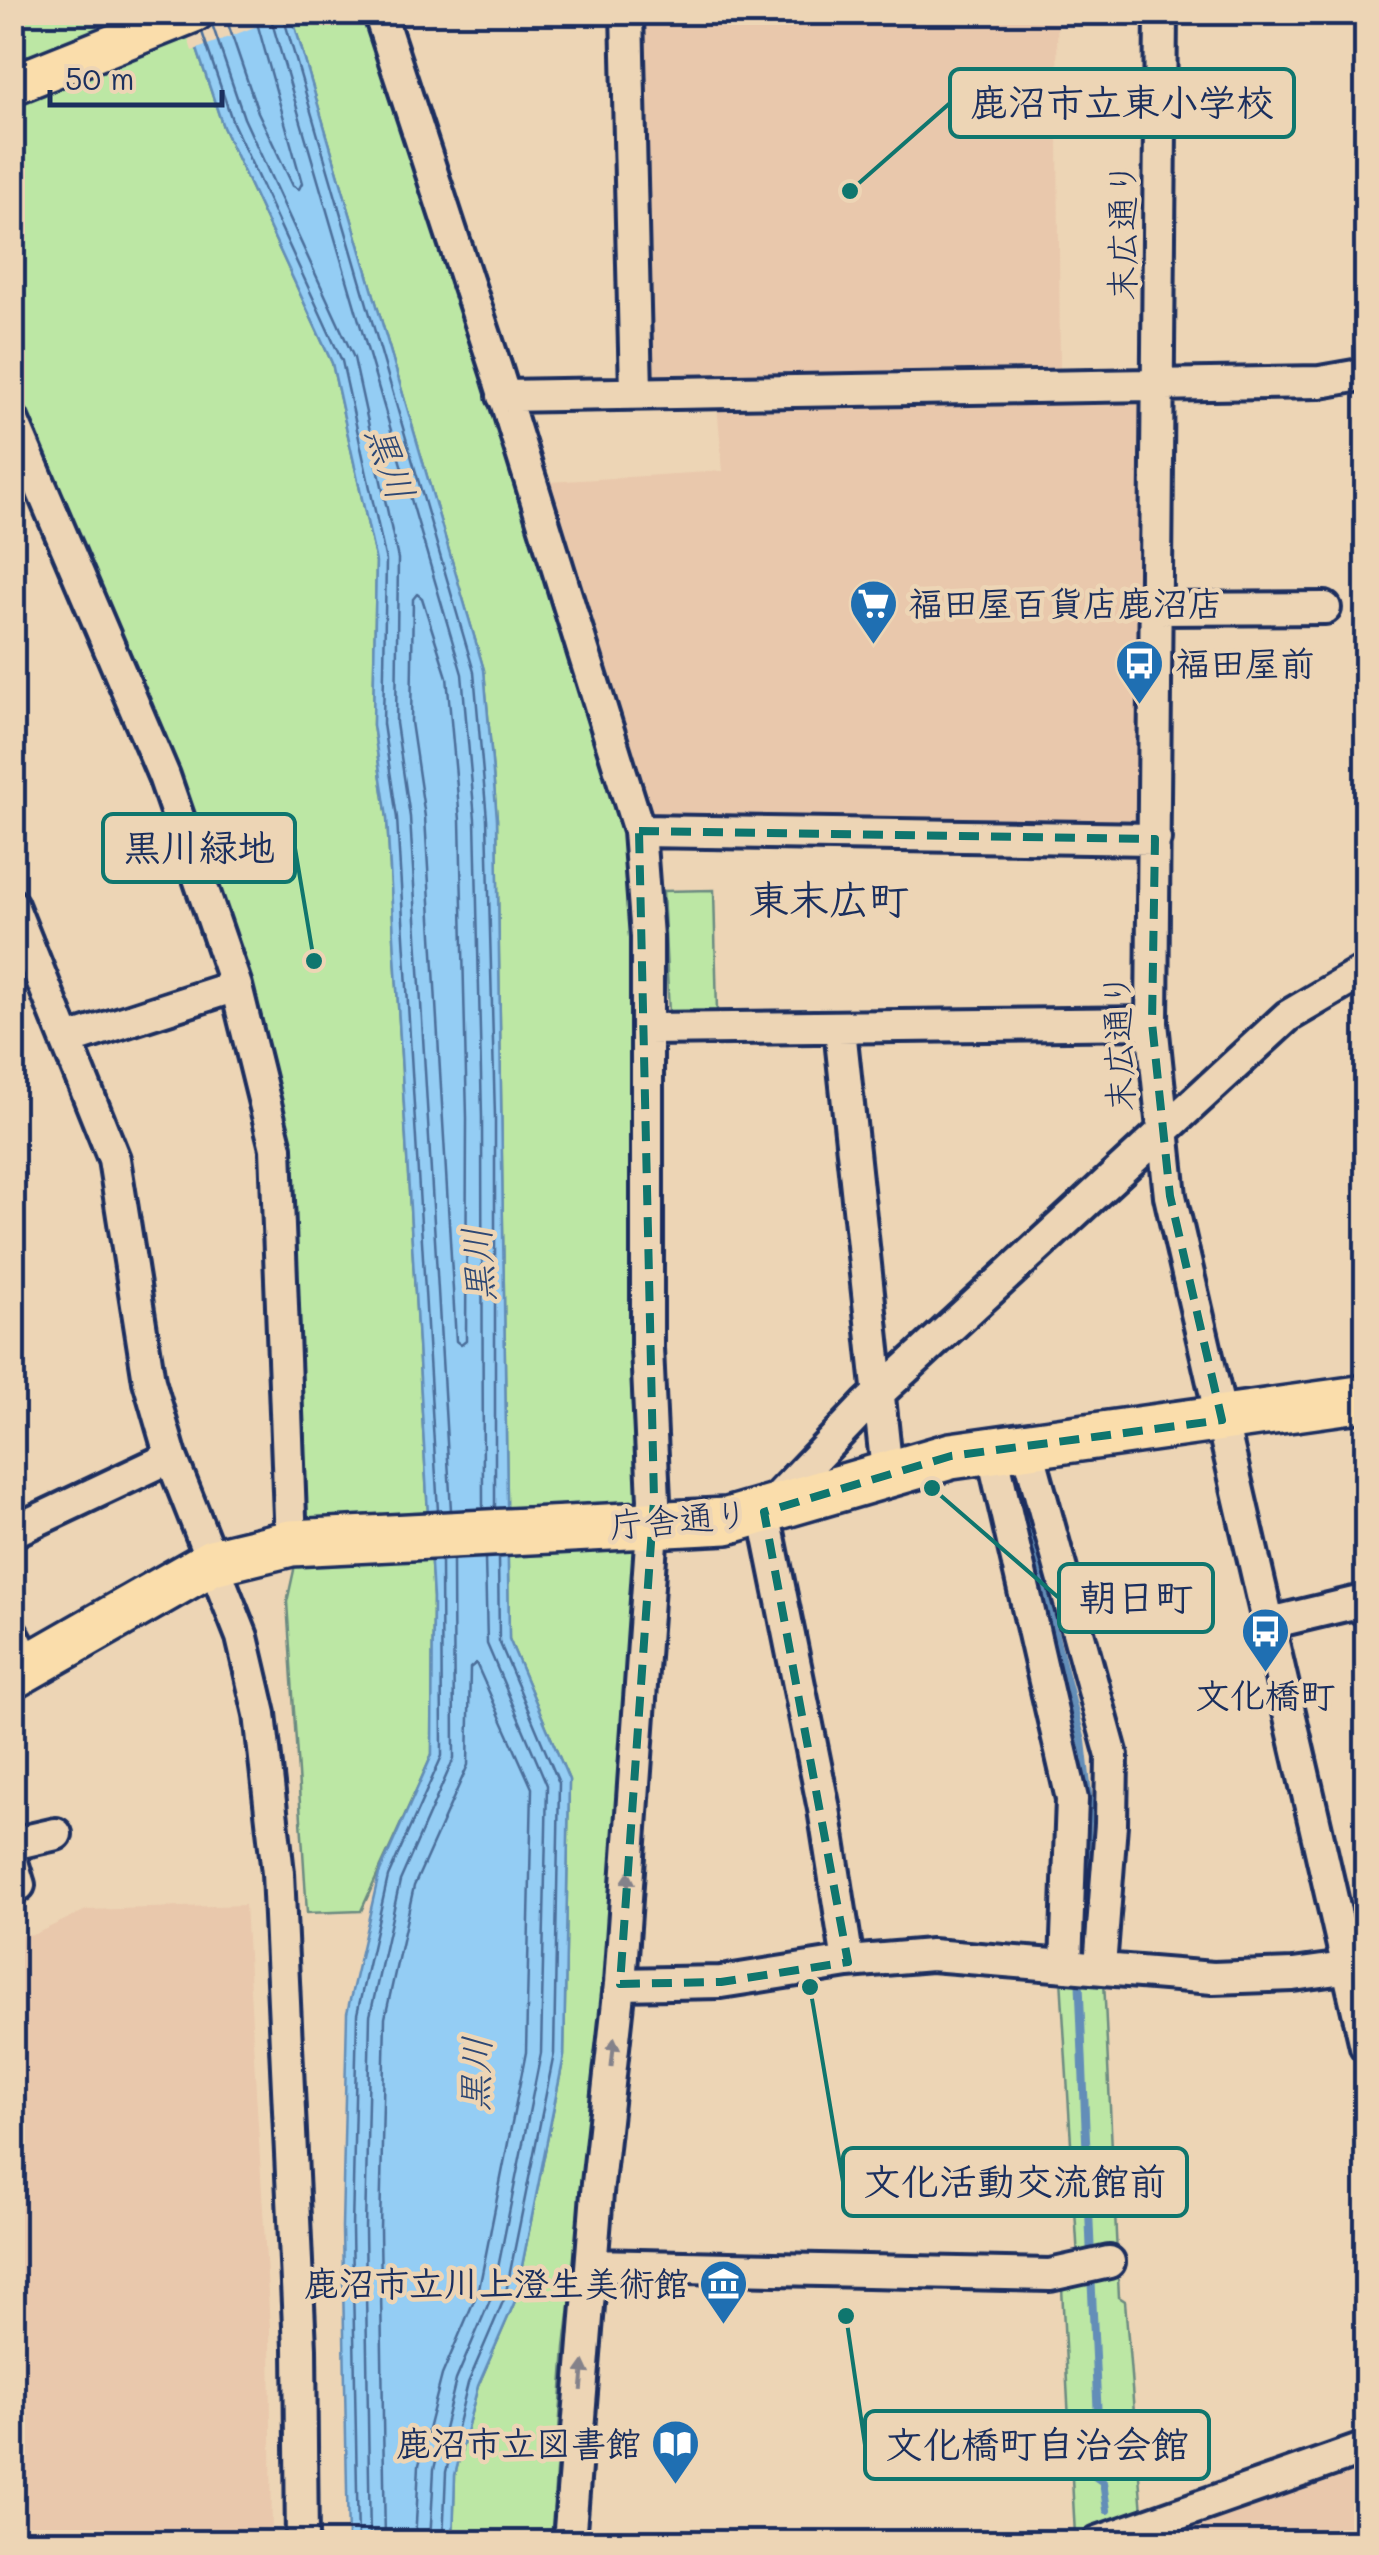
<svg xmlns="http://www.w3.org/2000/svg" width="1379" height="2555" font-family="Mali,'Klee One',sans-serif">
	<rect width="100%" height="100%" fill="#edd5b5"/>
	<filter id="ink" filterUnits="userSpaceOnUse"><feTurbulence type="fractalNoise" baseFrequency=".01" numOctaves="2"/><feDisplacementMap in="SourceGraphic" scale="20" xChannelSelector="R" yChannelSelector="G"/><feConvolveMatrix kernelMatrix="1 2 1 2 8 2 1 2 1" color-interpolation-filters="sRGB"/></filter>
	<g filter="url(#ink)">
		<!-- built -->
		<path fill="#e9c8ac" d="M637,13H1057L1060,370L647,380Z
			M1149,393L1141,823L646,822L549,482L723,471L717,405Z
			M245,1905L270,2328L272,2542H13V1936L35,1934L86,1910Z
			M1366,2469V2542H1145Z"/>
		<!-- green -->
		<path fill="#bce7a4" stroke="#6c8b81" stroke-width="2.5" d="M13,13H185L223,127L332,363L376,562L373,725L387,818L433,1598L432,1755L361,1911L307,1913L287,1602L294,1570L289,1145L131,670L13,390Z
			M291,13H367L613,773L632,868L646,1485L622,1877L565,2347L551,2542H453L455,2475L478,2386L515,2301L564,2056L569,1780L509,1639L497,819L484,670Z
			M714,890L717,1013L669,1014L663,891Z
			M1061,1978L1104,1980L1119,2297L1125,2301L1142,2513L1075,2535L1062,2288L1079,2275Z"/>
		<!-- water -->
		<path fill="#94cdf4" stroke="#648eb8" stroke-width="2.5" d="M185,13H291L484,670L497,819L509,1639L569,1780L564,2056L515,2301L478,2386L455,2475L453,2542H348L342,2228L347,2013L379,1874L432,1755L433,1598L387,818L373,725L376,562L332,363L223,127Z"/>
		<!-- pier -->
		<path fill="#edd5b5" d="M180,12L291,13L192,51Z"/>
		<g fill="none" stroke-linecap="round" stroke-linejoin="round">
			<!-- shore -->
			<path stroke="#4b6e9a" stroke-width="2.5" d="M224,12L258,112L293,186L299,189L302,183L254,12
				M269,12L462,674L475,819L482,1117L483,1508
				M282,12L474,672L487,819L495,1117V1508
				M212,24L244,118L354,358L398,559L396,723L410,817L451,1510
				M202,32L233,123L342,361L386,561L383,724L397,818L438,1511
				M417,594L422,598L447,677L460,820L467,1118L466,1341L461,1345L456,1341L425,817L411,722L413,599Z
				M358,2542L352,2229L357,2014L388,1877L442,1756L441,1560
				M370,2542L365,2229L370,2016L400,1881L454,1758L453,1560
				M385,2542L380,2229L385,2018L414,1886L468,1765L470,1668L476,1663L532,1788L526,2052L479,2289L442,2375L419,2465L415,2542
				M430,2542L434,2469L456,2380L493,2293L541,2053L547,1785L487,1644L485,1558
				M443,2542L446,2472L468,2383L505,2297L554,2054L559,1783L499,1641L498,1558"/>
			<!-- stream -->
			<path stroke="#648eb8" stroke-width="8" d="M1013,1472L1082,1741L1089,1803L1082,1928
				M1079,1972L1091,2258
				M1091,2272L1098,2419V2442L1088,2448L1090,2473L1103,2482L1107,2510"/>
			<defs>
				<path id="minor" d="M379,12L496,369L639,831L647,937V1348L654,1500L620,1984L597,2193L569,2542
					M627,12L636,391
					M1161,12L1152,1023L1170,1196L1366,2046
					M503,396L1320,382L1366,374
					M12,419L164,776L236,986L276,1148L291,1543
					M1156,609L1325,608
					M639,831L1155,839
					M12,905L114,1159L149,1381L171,1457L242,1637L260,1714L278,1873L300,2348L302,2542
					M649,1029L1152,1023
					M840,1029L887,1472
					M68,1040L236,986
					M1027,1446L1112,1756L1111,1824L1100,1967
					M992,1451L1072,1799L1066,1965
					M12,1532L171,1457
					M1270,1623L1354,1603L1366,1611
					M12,1633L29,1666
					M12,1844L56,1834
					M12,1862L19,1885
					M848,1962L824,1809L764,1512L866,1405L1288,1016L1366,970
					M620,1984L721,1982L848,1962L931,1955L1213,1978L1293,1975L1366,1965
					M593,2265L1050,2275L1109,2262
					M1098,2542L1366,2448"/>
				<path id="major" d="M12,85L195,12"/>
				<path id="highway" d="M12,1676L212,1562L291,1543L727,1521L951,1456L1366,1398"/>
			</defs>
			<!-- minor casing -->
			<use href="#minor" stroke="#1b2f5e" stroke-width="38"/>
			<!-- major casing -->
			<use href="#major" stroke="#1b2f5e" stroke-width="45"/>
			<!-- highway casing -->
			<use href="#highway" stroke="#1b2f5e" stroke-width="52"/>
			<!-- minor -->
			<use href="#minor" stroke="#edd5b5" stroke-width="30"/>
			<!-- major -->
			<use href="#major" stroke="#faddab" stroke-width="38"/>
			<!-- highway -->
			<use href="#highway" stroke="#faddab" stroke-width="45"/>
		</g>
		<!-- one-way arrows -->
		<defs><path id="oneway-solid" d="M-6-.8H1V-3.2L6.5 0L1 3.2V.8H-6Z" transform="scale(2.5)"/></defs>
		<g fill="#84828a">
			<use href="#oneway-solid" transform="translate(628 1886) rotate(-86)"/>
			<use href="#oneway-solid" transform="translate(613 2052) rotate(-84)"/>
			<use href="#oneway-solid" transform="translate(583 2376) rotate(-85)"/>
		</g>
	</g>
	<!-- marked area -->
	<path fill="none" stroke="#0f766e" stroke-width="8" stroke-dasharray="20 12" stroke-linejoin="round" d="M639,831L1155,839L1152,1023L1170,1196L1222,1420L951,1456L764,1512L848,1962L721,1982L620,1984L654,1500Z"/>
	<!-- icons -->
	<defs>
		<symbol id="supermarket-pin" viewBox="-11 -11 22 30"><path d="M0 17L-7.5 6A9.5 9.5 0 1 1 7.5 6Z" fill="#1f6fb2" stroke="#edd5b5"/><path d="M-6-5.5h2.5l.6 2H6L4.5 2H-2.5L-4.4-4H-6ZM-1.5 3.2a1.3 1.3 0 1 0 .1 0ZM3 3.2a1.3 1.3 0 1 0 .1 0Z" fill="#fff"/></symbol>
		<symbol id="bus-pin" viewBox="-11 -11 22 30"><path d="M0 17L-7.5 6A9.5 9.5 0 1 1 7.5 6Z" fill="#1f6fb2" stroke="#edd5b5"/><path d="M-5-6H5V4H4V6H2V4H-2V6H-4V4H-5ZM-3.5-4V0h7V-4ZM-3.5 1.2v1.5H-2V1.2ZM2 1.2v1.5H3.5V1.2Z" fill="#fff"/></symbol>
		<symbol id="museum-pin" viewBox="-11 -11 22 30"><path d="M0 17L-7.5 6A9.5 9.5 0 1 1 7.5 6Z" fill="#1f6fb2" stroke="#edd5b5"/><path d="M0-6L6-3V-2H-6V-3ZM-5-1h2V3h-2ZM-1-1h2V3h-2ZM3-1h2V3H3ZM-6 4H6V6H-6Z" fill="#fff"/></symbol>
		<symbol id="library-pin" viewBox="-11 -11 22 30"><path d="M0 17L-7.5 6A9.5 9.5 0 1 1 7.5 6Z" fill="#1f6fb2" stroke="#edd5b5"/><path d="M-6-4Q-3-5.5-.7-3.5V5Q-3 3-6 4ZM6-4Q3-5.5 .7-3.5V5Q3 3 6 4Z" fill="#fff"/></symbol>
	</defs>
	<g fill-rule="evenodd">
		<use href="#supermarket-pin" x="846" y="576" width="55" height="75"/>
		<use href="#bus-pin" x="1112" y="636" width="55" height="75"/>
		<use href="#bus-pin" x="1238" y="1604" width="55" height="75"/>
		<use href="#museum-pin" x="696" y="2256" width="55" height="75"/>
		<use href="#library-pin" x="648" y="2416" width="55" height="75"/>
	</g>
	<g text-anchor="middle" stroke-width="9" stroke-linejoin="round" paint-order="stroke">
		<!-- street labels -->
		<g font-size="35" fill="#1b2f5e" stroke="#edd5b5">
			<text transform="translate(1123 231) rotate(-90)" y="12">末広通り</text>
			<text transform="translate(1119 1042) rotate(-92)" y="12">末広通り</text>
			<text transform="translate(679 1520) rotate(-5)" y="12">庁舎通り</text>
		</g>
		<!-- poi labels -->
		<g font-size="35" font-weight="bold" fill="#1b2f5e" stroke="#edd5b5" text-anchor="start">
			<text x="908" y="616">福田屋百貨店鹿沼店</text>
			<text x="1175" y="676">福田屋前</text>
			<text x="1265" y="1708" text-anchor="middle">文化橋町</text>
			<text x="689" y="2296" text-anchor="end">鹿沼市立川上澄生美術館</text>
			<text x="641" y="2456" text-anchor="end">鹿沼市立図書館</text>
		</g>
		<!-- water labels -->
		<g font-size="38" font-style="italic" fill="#2d4774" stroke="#edd5b5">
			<text transform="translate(390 463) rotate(71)" y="13">黒川</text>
			<text transform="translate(479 1265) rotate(-94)" y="13">黒川</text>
			<text transform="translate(476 2074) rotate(-88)" y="13">黒川</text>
		</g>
		<!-- quarter labels -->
		<g font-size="40" font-weight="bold" fill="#1b2f5e" stroke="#edd5b5">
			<text x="829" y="914">東末広町</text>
		</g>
	</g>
	<!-- callouts -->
	<path fill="none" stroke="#0f766e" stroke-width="4" d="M850 191L950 103M314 961L295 848M932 1488L1059 1598M810 1987L843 2182M846 2316L865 2445"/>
	<g fill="#0f766e" stroke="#edd5b5" stroke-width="4">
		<circle cx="850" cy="191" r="10"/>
		<circle cx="314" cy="961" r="10"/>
		<circle cx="932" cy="1488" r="10"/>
		<circle cx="810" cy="1987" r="10"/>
		<circle cx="846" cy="2316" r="10"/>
	</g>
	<g fill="#edd5b5" stroke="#0f766e" stroke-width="4">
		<rect x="950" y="69" width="344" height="68" rx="10"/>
		<rect x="103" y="814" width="192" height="68" rx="10"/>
		<rect x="1059" y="1564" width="154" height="68" rx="10"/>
		<rect x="843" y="2148" width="344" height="68" rx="10"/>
		<rect x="865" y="2411" width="344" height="68" rx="10"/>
	</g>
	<g font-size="38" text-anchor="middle" font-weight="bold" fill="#1b2f5e">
		<text x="1122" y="116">鹿沼市立東小学校</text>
		<text x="199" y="861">黒川緑地</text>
		<text x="1136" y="1611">朝日町</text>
		<text x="1015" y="2195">文化活動交流館前</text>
		<text x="1037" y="2458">文化橋町自治会館</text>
	</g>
	<!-- margin -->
	<rect width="1379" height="2555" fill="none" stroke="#edd5b5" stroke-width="50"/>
	<rect x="25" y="25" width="1329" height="2505" fill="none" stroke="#1b2f5e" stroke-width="4" filter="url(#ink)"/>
	<!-- scale -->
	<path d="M50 90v15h172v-15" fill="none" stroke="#1b2f5e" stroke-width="5"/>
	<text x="65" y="90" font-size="30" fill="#1b2f5e" stroke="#edd5b5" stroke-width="8" paint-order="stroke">50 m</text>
</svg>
